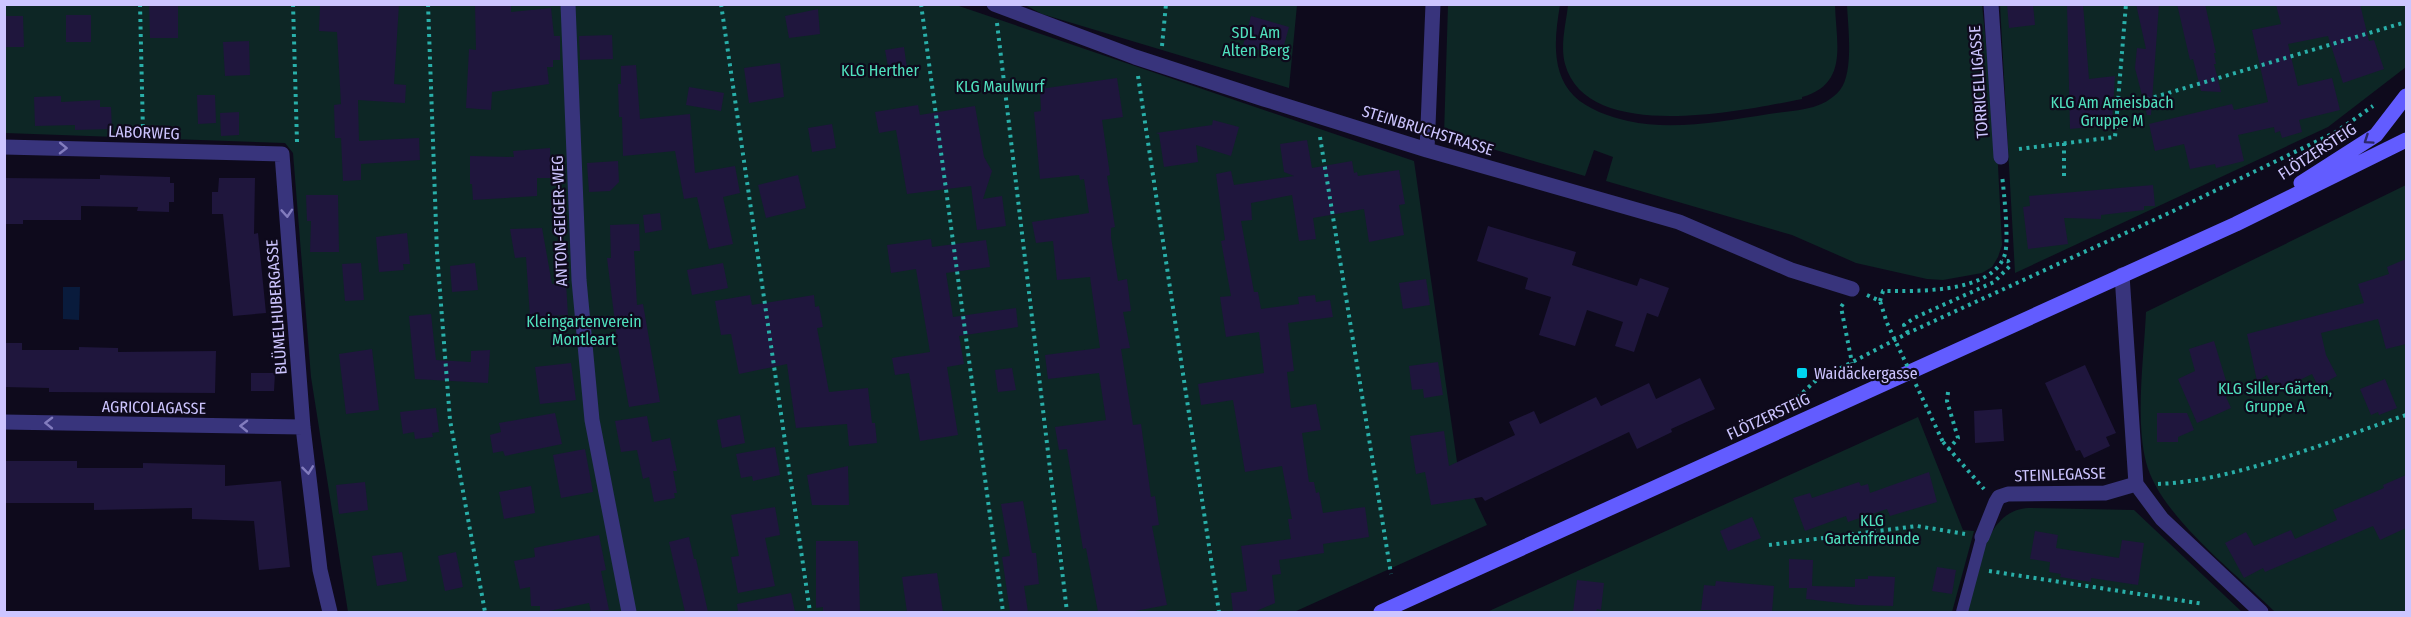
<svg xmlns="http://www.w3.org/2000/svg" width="2411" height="617" font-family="'Fira Sans Condensed',sans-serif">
	<rect width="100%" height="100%" fill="#0e0a1c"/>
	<!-- green -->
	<path fill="#0d2625" d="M4,5H956L1414,161L1457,462L1487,525L1294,612H348L311,377L293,153L285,143L5,133Z
		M1025,5H1297L1289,88L1042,14Z
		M1448,5H1560C1555,35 1550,72 1574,96C1587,109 1610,117 1628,121C1673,131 1724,121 1769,114C1782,112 1798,111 1809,108C1820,106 1833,99 1840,90C1854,73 1848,26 1847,5H1982L1997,146L2002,245L1998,257L1992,267L1982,273L1943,280L1927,279L1856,263L1792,235L1606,181L1613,157L1594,150L1585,176L1444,135Z
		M1568,5H1835C1836,43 1849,84 1802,97V99C1745,110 1587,145 1565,64C1560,45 1566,24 1568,5Z
		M2000,5H2406V67L2328,127L2015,273Z
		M2406,185V612H2275C2237,574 2159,515 2146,462C2135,418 2144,357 2146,312Z
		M1918,417L1963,530L1974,531L1952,612H1487Z
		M2028,508L2134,510L2242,612H1966C1976,579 1983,510 2028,508Z"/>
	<!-- water -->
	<path fill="#091b3c" d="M63,287H80L79,320L63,319Z"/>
	<!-- building -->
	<path fill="#1f163d" d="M149,4H178V38H150Z
		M320,4H399L394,84L406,85L405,103L358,100L359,141L419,138L420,160L361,164V180L343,181L341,138H335L334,105L341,104L337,32L319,31Z
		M475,4H511V12L551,8L554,36H560V60H553V67H547L549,84L492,92L491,110L466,108L469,49L476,50Z
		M2007,4H2033L2035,25L2009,28Z
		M2067,4H2083L2089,79L2115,76L2112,125L2070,129Z
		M2136,4H2159L2151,115H2147L2135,68L2137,48L2146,49Z
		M2177,4H2205L2216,53H2214L2216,64H2214L2221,92L2201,91L2193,59L2190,60Z
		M2360,4L2369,41L2374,40L2384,69L2343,83L2328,36L2288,44L2298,86L2332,78L2340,110L2299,120L2302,132L2282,138L2280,131L2275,133L2274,127L2238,135L2244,161L2216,168L2215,164L2190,169L2184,144L2155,151L2149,124L2232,104L2234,110L2268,102L2252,30L2281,24L2276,5Z
		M818,9L820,34L789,38L785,16Z
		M66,15H91V42H66Z
		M4,16H23L24,47H4Z
		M1251,16L1289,27L1281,56L1243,45Z
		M612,35L613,59L580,60L579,36Z
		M249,41L250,75L225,76L223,42Z
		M904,47L907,69L889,72L885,50Z
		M780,63L784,97L749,103L744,68Z
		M636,65L640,119L690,114L695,173L735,166L740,193L723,197L733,244L709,249L697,197L684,199L675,151L623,156L622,117H619L618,84H621V66Z
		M1117,78L1123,117L1102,120L1110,175L1107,176L1115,227L1111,228V237L1118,281L1127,279L1131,311L1123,312L1130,348L1121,349L1133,425L1141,424L1151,497L1155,496L1159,525L1152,526L1167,605L1130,612H1098L1086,548L1083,549L1067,449L1059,450L1055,427L1106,420L1099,373L1048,379L1045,355L1100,348L1090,277L1057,280L1053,241L1036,243L1032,222L1089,213L1084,179L1080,180L1079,175L1040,179L1034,112L1041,111L1040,89Z
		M689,87L724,93L721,111L686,105Z
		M197,95H215L216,123L198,124Z
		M61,96V102L100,100V107H111L112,129L75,130V125L35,126L34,97Z
		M918,105L920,115L975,106L984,157L992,171L983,199L1002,196L1006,226L977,230L971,186L907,194L896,130L879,133L875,112Z
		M239,112V135L221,136L220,113Z
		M1213,120L1239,127L1231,156L1196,145L1198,162L1164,167L1159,134L1156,133L1212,125Z
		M832,124L836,148L812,152L808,128Z
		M1307,140L1312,168L1352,161L1354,173L1357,172L1358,176L1399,170L1405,204L1399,205L1404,235L1369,242L1364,209L1313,218L1316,239L1299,241L1292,195L1251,203L1252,220L1241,221L1254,292H1258L1261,309L1299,304L1298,297L1315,295L1316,302L1330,300L1333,317L1288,323L1294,371L1287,372L1291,408L1316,404L1321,430L1302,433L1309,482H1314L1316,493L1319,492L1323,513L1365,507L1369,537L1323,544L1324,553L1279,560L1281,574L1272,575L1275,603L1254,612H1233L1231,593L1247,591L1241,546L1291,539L1288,519H1292L1282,466L1245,472L1233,400L1201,405L1198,384L1264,373L1259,332L1226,337L1220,297L1231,296L1221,241L1225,240L1216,174L1231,171L1234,185L1294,176L1284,172L1280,144Z
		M550,148L551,178H537V196L473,200L472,184H470V156L514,157L513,151Z
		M618,161L619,182L610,191L589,192L587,163Z
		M100,175L170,177V183H174V202H169V212L137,211L138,207L81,206V220H23V224H4V178L100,179Z
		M798,175L806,208L766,218L758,185Z
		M219,178H255L254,234L258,233L266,313L233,316L223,214H212V192H218Z
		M2153,185L2155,206H2144V210L2101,215V219L2064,218L2068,244L2028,249L2023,207L2030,206L2029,196Z
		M306,195H338L339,252H310L311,221H307Z
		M660,213L662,230L645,233L643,215Z
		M639,224L640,251H634L637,305L643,304L660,402L629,407L618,347L607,258H611L610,225Z
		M1488,226L1576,252L1572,265L1637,286L1640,278L1669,288L1658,317L1647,313L1634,352L1615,346L1623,322L1587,310L1575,346L1539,335L1551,297L1525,289L1528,278L1477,261Z
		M542,228L552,284L566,283L568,315L530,317L526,257L515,258L510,229Z
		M407,233L410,264H403L404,270L379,272L376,237Z
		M931,239L932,247L986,240L990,267L946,273L953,317L1016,308L1018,327L959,336L964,364L947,367L958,435L920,441L909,373L895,375L892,358L930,352L916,269L891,273L887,245Z
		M2406,259V344L2386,349L2378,319L2321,333L2326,355L2337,376L2318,386L2312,374L2275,392L2267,375L2257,381L2247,334L2364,303L2358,284L2389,274L2387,267Z
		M361,263L364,300L345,301L342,264Z
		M475,263L478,290L452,292L450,266Z
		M723,263L728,288L692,295L687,270Z
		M1426,279L1430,305L1403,309L1399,283Z
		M750,295L752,305L814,295L815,307L819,306L823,327L817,328L829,392L868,388L872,423H875L877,443L849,446L847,424L796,428L787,364L739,374L731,334L721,335L715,301Z
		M431,314L436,360L471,362V351L490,350L488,383L415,379L409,316Z
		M2214,341L2230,394L2226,397L2231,408L2197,423L2178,379L2195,371L2189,349Z
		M4,343H22V350H79V347L118,348V352L216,351L215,393L49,392V388L4,387Z
		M372,349L379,410L346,414L339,354Z
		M1438,362L1443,395L1424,398L1423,389L1412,390L1409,366Z
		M571,363L576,400L540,404L535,367Z
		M2085,365L2116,433L2106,437L2110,446L2084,458L2080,450L2076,451L2045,383Z
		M1012,368L1016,390L998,392L995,370Z
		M251,373H275L274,391H251Z
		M1700,378L1715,409L1671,429L1672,432L1637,449L1629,432L1485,501L1482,497L1431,505L1425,472L1416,474L1410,436L1444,431L1449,466L1515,435L1509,422L1534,411L1540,424L1596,397L1601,406L1649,383L1656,399Z
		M2385,379L2397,408L2379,415L2378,412L2371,415L2360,389Z
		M436,408L439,432L432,433L433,437L415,439L414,432L403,434L400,412Z
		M2002,409L2004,441L1975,443L1974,411Z
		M555,413L562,444L505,456L503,451L493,453L490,435L501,432L499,423Z
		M2157,413H2187L2194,430L2178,437V442H2157Z
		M740,415L745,443L722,448L717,420Z
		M647,416L652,442L670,438L677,471H673L677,493H674L675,498L654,502L649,477L643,479L637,450L621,452L615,421Z
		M775,447L780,475L753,481L752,476L741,478L736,454Z
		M585,449L593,492L561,498L553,455Z
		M4,461H77V468H143V463L225,465V486L281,481L290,567L259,570L254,521L192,519V508L94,510V503H4Z
		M848,466L849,505H812L807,475Z
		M1929,472L1937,502L1890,516L1887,509L1848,522L1846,516L1805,531L1793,498L1810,493L1812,498L1859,482L1861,486L1868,484L1870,493Z
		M2406,475V528L2380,540L2373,526L2265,572L2263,568L2244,578L2225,543L2246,532L2254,546L2291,530L2295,539L2337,520L2333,510L2384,488L2383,485Z
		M365,482L368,510L339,514L336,485Z
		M531,486L535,513L504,519L499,492Z
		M1023,501L1032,553H1036L1039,584L1024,586L1028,612H1010L1002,557L1010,556L1001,504Z
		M775,507L780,535L765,538L775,586L738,593L731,557L739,556L731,515Z
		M1752,517L1761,538L1728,551L1720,531Z
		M2035,531L2058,535L2056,548L2119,558L2122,540L2144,543L2138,585L2091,578V582L2060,577L2061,574L2049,572L2050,562L2030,559Z
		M599,535L606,570L601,571L609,610L591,612L589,603L544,612H540V606H531L530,587L520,589L514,561L535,557L534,548Z
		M689,537L694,559H696L708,612H685L669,542Z
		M816,541H858L860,612H823V607L816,608Z
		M402,552L407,581L377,586L372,556Z
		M456,552L463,587L445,591L438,556Z
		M1789,559L1813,560L1812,586L1855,587V579H1868V576L1895,577L1893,606L1858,605L1806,599L1807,588H1789Z
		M1937,567L1956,570L1952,594L1932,591Z
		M937,573L943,612H907L902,577Z
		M1577,580L1604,583L1601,610L1597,609L1596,612H1573Z
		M1716,581L1774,586L1772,612L1701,610L1704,585L1715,586Z
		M791,593L795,612H738L737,604Z"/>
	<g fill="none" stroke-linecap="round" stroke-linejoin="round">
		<!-- path -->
		<path stroke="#29afa9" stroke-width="4" stroke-dasharray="3 4.5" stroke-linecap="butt" d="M140,4L143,132
			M293,4L297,142
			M428,4L437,253L450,420L485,612
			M721,4L810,612
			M921,4L1003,612
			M997,23L1067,612
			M1162,46L1166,4
			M1138,76L1219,612
			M2118,108L2406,22
			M1320,137L1391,574
			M2064,143V179
			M2019,149L2115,137L2126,4
			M1867,295L1880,301L1887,323
			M1880,301L1883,291C1916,291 1993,294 2005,254C2009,239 2004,193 2002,175
			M1843,304L1841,307L1852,363
			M1908,333L1904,325L1914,318L1994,282L2010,266L2008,261H2002
			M1948,392L1947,401L1958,438L1948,450
			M1792,403L1814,382L1908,333L2169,213L2336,132L2373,106
			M1943,442L1984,489
			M2158,484C2237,481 2331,440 2406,415
			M1769,545L1917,526L1965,534
			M1989,571L2204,604"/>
		<!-- lane -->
		<path stroke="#38347c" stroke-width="12" d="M1962,612L1982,537"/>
		<!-- street -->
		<path stroke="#38347c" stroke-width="15" d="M568,4L579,280L592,420L629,612
			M994,4L1135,57L1264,99L1427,150L1679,222L1791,270L1852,289
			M1991,4L2001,157
			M4,147L282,154L303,427L320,570L330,612
			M1427,150L1433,4
			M2122,275L2136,484L2162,519L2261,612
			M4,422L303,427
			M1982,537L1996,502L1999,497L2008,494L2105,493L2136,484"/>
		<!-- secondary -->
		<path stroke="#625cff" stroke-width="15" d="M2301,183L2376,135L2406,96
			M1381,612L2236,224L2406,140"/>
		<!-- path-bridge -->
		<path stroke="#29afa9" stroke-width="4" stroke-dasharray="3 4.5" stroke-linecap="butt" d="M1887,323L1943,442"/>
	</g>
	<!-- one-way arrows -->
	<defs><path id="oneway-chevron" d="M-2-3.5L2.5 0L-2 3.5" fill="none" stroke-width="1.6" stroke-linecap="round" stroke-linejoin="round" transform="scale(1.5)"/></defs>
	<use stroke="#2b276b" href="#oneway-chevron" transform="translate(2368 140) rotate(146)"/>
	<g stroke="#827cbe">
		<use href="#oneway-chevron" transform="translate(63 148) rotate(1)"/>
		<use href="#oneway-chevron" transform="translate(287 213) rotate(86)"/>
		<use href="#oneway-chevron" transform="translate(49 423) rotate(-179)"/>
		<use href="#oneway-chevron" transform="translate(244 426) rotate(-179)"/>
		<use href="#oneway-chevron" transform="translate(308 470) rotate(83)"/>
	</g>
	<!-- markers -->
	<rect fill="#00d5f0" stroke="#0e0a1c" stroke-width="2" x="1796" y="367" width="12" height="12" rx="3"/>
	<g text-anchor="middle" stroke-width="4.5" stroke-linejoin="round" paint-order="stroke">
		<!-- park labels -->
		<g font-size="16" fill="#50e1be" stroke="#0e0a1c">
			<text x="1256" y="38">SDL Am<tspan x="1256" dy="18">Alten Berg</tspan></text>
			<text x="880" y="76">KLG Herther</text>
			<text x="1000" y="92">KLG Maulwurf</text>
			<text x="2112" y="108">KLG Am Ameisbach<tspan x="2112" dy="18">Gruppe M</tspan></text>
			<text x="584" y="327">Kleingartenverein<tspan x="584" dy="18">Montleart</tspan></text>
			<text x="2275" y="394">KLG Siller-Gärten,<tspan x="2275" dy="18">Gruppe A</tspan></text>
			<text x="1872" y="526">KLG<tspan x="1872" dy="18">Gartenfreunde</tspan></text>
		</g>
		<!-- street labels -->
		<g font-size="16" fill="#cdc5ff" stroke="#0e0a1c">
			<text transform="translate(1978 82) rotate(-94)" y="6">TORRICELLIGASSE</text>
			<text transform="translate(1428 130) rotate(17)" y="6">STEINBRUCHSTRASSE</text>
			<text transform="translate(144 132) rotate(2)" y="6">LABORWEG</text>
			<text transform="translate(2317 151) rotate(-33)" y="6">FLÖTZERSTEIG</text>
			<text transform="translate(559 221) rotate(-92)" y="6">ANTON-GEIGER-WEG</text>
			<text transform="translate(276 307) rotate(-94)" y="6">BLÜMELHUBERGASSE</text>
			<text transform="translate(154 407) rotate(1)" y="6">AGRICOLAGASSE</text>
			<text transform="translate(1768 416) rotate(-25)" y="6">FLÖTZERSTEIG</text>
			<text transform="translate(2060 474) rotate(-2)" y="6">STEINLEGASSE</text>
		</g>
		<!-- poi labels -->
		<g font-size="16" fill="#cdc5ff" stroke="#0e0a1c" text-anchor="start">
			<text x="1814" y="379">Waidäckergasse</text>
		</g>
	</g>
	<!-- border -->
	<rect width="2411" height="617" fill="none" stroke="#cdc5ff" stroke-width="12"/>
</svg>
